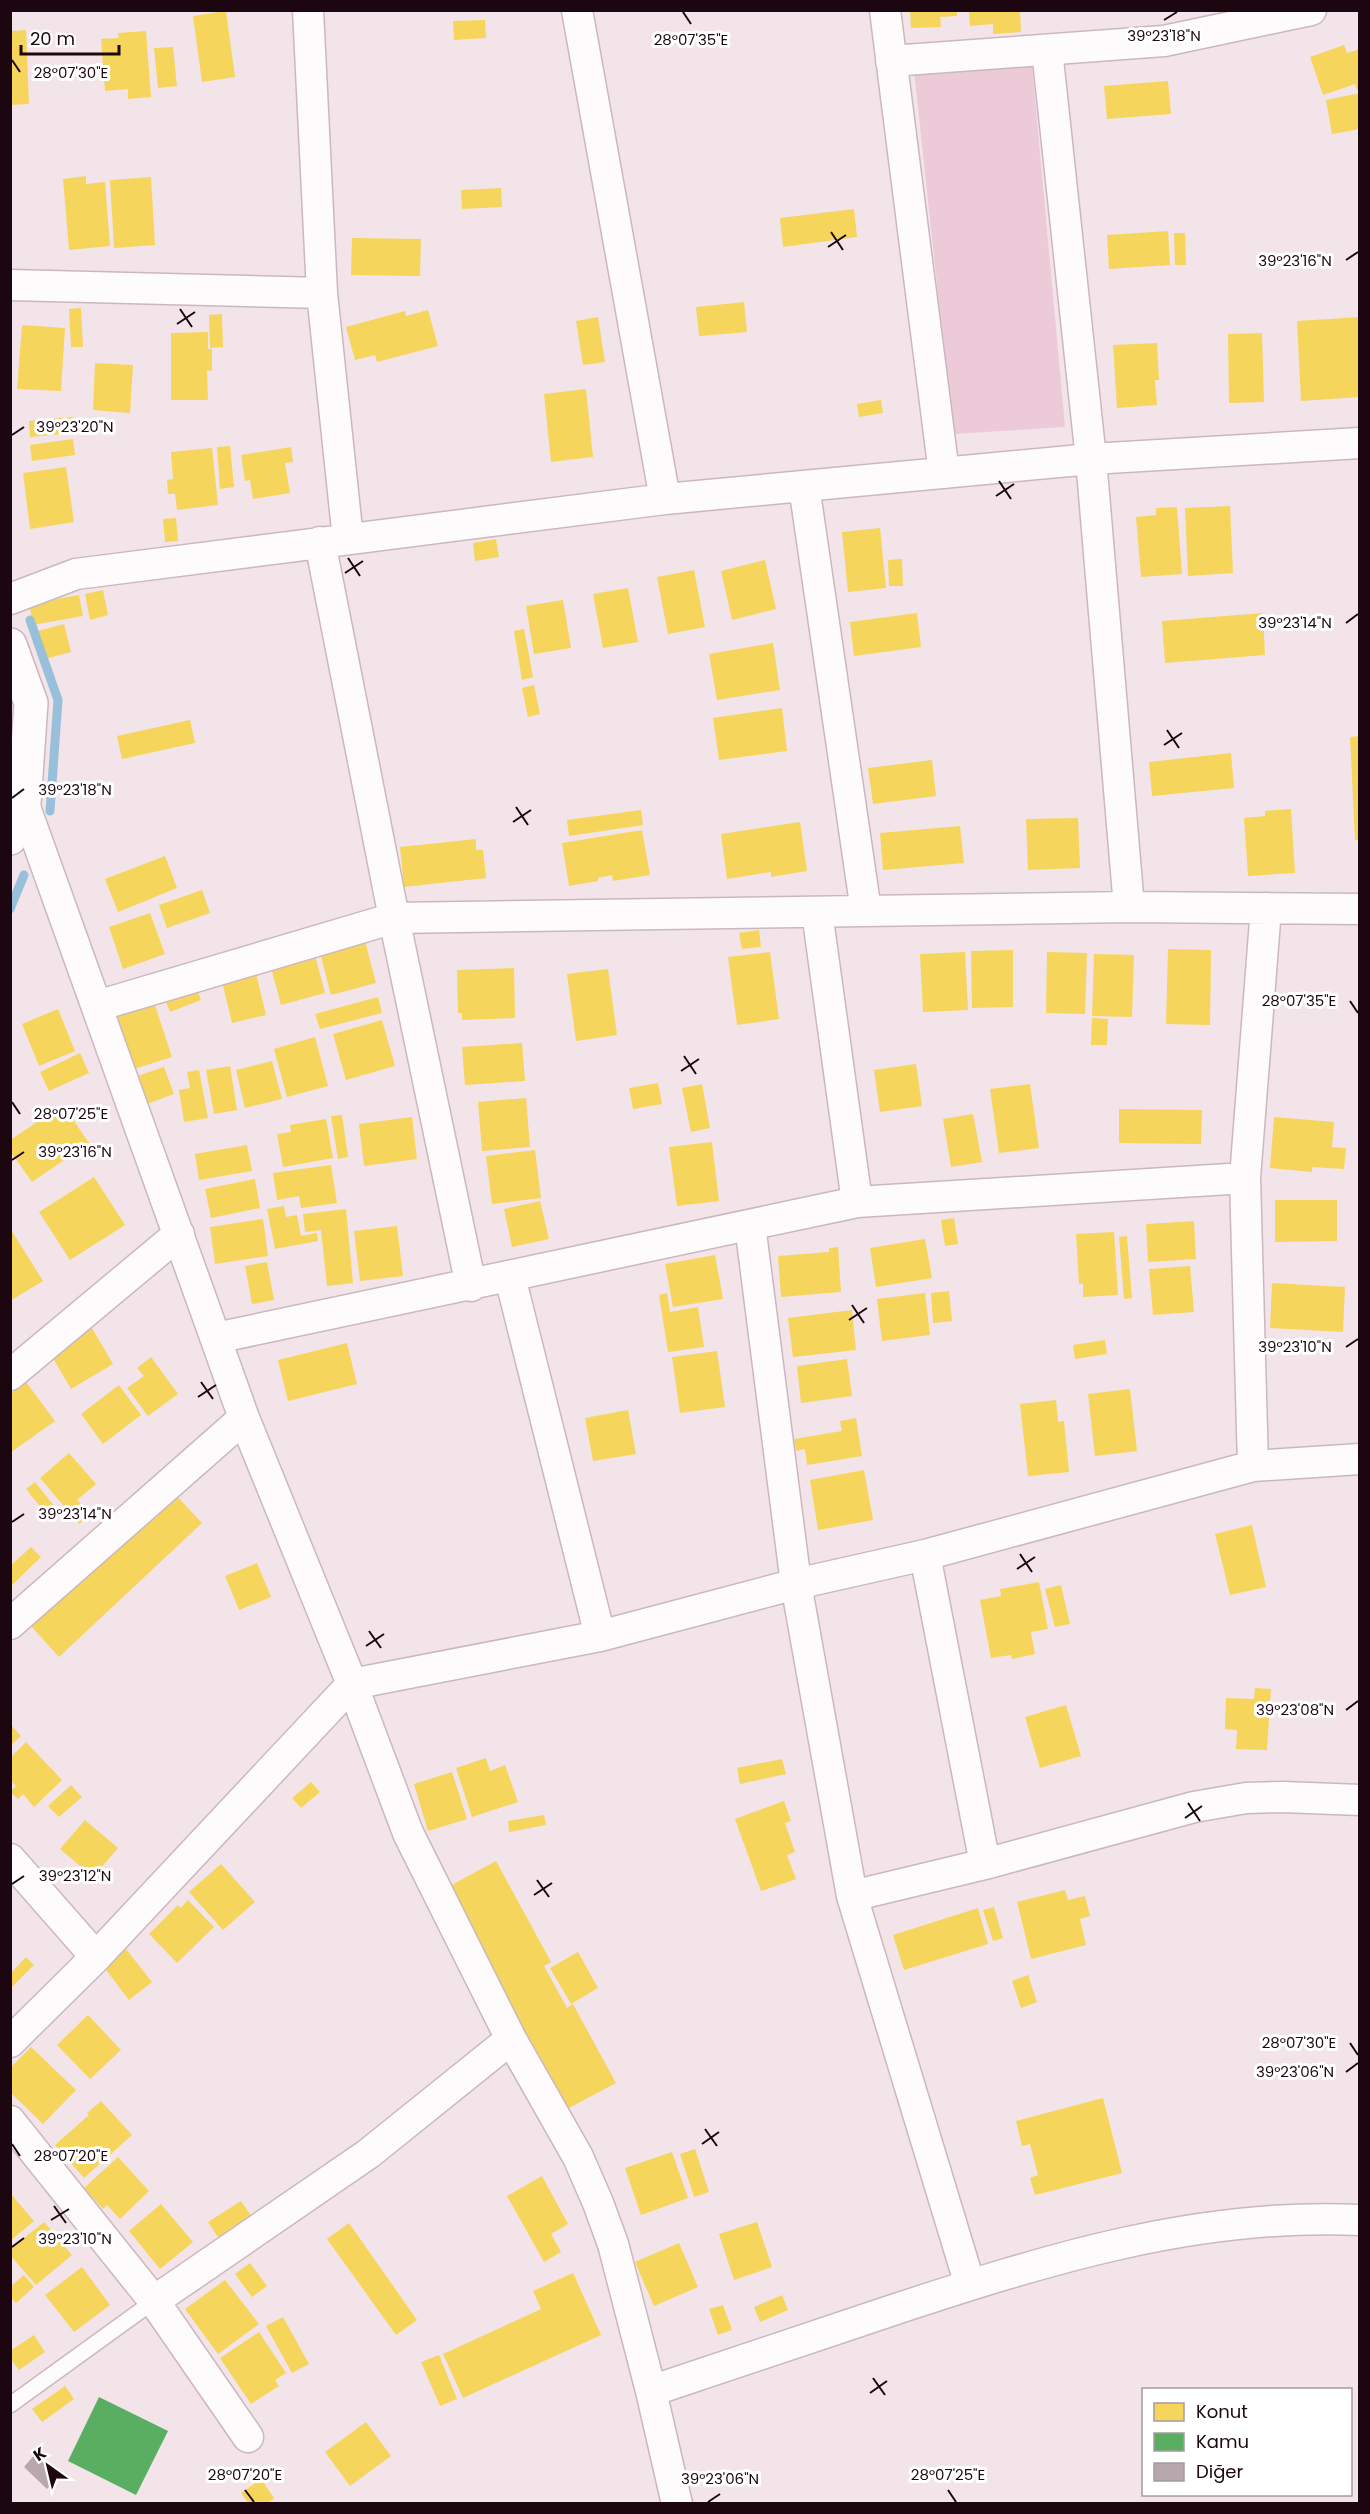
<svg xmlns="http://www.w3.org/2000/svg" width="1370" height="2514" font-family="Poppins,sans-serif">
	<rect width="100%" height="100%" fill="#f3e4e9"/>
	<!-- green -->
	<path fill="#edcad7" d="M1032,65L1065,427L953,434L914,70Z"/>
	<!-- homes -->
	<path fill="#f6d55c" d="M910,10H957V16L940,17L941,27L911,28Z
		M969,10H1020L1021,32L993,34V24L970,26Z
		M226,11L235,77L202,82L193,16Z
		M485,20L486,38L454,40L453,21Z
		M26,30L29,104L10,105V31Z
		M146,31L151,97L128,99V89L105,91L101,39L119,38L118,33Z
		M1344,45L1347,53L1360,49V89L1357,90L1355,84L1323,95L1310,57Z
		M173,47L177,86L158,88L154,48Z
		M1168,81L1171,114L1107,119L1104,86Z
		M1360,93V129L1332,134L1326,100Z
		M86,176V184L105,182L110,246L69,250L63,179Z
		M151,177L155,245L114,248L110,180Z
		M501,188L502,207L462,209L461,190Z
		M854,209L857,237L783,247L780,218Z
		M1168,231L1170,265L1109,269L1107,235Z
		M1174,233H1185L1186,265H1175Z
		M352,238L421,239L420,276L351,275Z
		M744,302L747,332L699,336L696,307Z
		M81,308L83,347H71L69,309Z
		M428,310L438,346L377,362L375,355L355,360L346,327L405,311L406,316Z
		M222,314L223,347L210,348L209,315Z
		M598,317L605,362L583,365L576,321Z
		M1360,317V397L1301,401L1297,321Z
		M22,325L65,328L61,391L17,389Z
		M208,332V349H212V371L207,370L208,400H171V333Z
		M1262,333L1264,402L1229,403L1228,334Z
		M1157,343L1159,380H1155L1157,405L1117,408L1113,345Z
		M95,363L133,365L130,413L93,410Z
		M586,389L593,457L551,462L544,394Z
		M881,400L883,413L859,417L857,404Z
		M73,417L74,433L30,437L29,421Z
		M73,439L75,455L32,461L30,445Z
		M230,446L234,487L220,489L217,447Z
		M291,447L293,462L285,463L290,493L253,499L250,480L245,481L241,455Z
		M212,448L218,505L177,510L175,494H168L167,480L173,479L171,452Z
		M66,467L74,522L30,529L23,473Z
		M1230,506L1233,573L1188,576L1185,508Z
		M1177,507L1182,574L1141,577L1136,517L1156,515V508Z
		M176,518L178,541L165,542L163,519Z
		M880,528L886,588L848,592L842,532Z
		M496,539L499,557L475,561L473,543Z
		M902,559L903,586H889L888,560Z
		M765,560L776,609L732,620L721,571Z
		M694,570L705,627L668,634L657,577Z
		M628,588L638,642L603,648L593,594Z
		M103,590L108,615L90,620L85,594Z
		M79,595L83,616L33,625L29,604Z
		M563,600L571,648L534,654L526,606Z
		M917,613L921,647L854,656L850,622Z
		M1263,613L1265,655L1165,663L1162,621Z
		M64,624L71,652L45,659L38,631Z
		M524,629L533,677L522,680L514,631Z
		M773,643L780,690L717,700L709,654Z
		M534,685L540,714L528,717L522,688Z
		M782,708L787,751L719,760L713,718Z
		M190,720L195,743L122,759L117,736Z
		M1360,736V840H1355L1350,737Z
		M1231,753L1234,788L1152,796L1149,762Z
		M932,760L936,796L873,804L868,768Z
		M1291,809L1295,873L1248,876L1244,818L1265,816V811Z
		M641,810L643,825L569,836L567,820Z
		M1078,818L1080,868L1028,870L1026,819Z
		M800,822L807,871L771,877V872L727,879L721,834Z
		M960,826L964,863L883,870L880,833Z
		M642,830L650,875L613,881L612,875L598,878V881L569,886L562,843Z
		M476,839V850H483L486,878L404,887L400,847Z
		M165,856L177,888L118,912L105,879Z
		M202,890L210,913L167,928L159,905Z
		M150,913L165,954L123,969L109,927Z
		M759,930L761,947L742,949L739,933Z
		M364,937L376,983L331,995L319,949Z
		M313,948L325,993L281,1005L269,960Z
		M1168,949L1211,950L1210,1025L1166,1024Z
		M1013,950V1007L972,1008L971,951Z
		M770,952L779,1019L737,1025L728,957Z
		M965,952L968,1010L923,1012L920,954Z
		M1047,952L1087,953L1085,1014L1046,1013Z
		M1094,954L1134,955L1132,1017L1092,1016Z
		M514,968L515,1018L462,1020V1013H458L457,970Z
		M255,969L266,1015L232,1023L221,977Z
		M608,969L617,1035L576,1041L567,974Z
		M195,985L201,1000L170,1012L164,997Z
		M378,997L382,1013L320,1029L315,1014Z
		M154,1002L172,1057L131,1070L113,1015Z
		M58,1009L75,1051L39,1066L22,1024Z
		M1092,1018L1108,1019L1107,1045H1091Z
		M382,1020L395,1066L346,1080L333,1034Z
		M315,1037L328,1086L287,1097L274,1049Z
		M522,1043L525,1081L465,1085L462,1047Z
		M80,1053L89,1073L49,1091L40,1072Z
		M272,1061L282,1099L245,1108L236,1070Z
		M916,1064L922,1106L880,1112L874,1070Z
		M230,1066L237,1110L214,1114L206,1070Z
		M164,1067L174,1094L144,1105L134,1077Z
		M199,1070L208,1118L184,1122L179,1090L190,1088L187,1072Z
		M658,1083L662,1104L633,1109L629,1088Z
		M702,1084L710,1128L691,1132L682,1088Z
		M1030,1084L1039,1148L999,1153L990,1089Z
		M526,1098L530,1147L482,1151L478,1102Z
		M63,1105L89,1143L32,1182L10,1151V1140Z
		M1119,1109L1202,1110L1201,1144L1119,1143Z
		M973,1114L982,1162L951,1167L943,1119Z
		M342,1115L348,1157L338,1159L331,1116Z
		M412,1117L417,1159L364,1166L359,1124Z
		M1274,1117L1334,1122L1332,1147L1346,1148L1344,1169L1312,1167V1172L1270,1168Z
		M326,1119L333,1158L283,1167L277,1134L291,1132L290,1125Z
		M712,1142L719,1201L677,1206L669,1147Z
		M247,1145L252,1171L199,1180L195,1154Z
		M535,1150L541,1198L492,1204L486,1156Z
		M331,1165L337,1203L301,1208L299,1196L277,1200L273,1173Z
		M94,1177L125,1225L70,1260L39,1212Z
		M255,1179L260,1208L211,1218L205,1189Z
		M1275,1200H1337V1241L1275,1242Z
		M540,1201L549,1239L512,1247L504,1209Z
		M284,1206L286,1217L297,1215L301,1236L317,1233L318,1241L275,1249L267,1209Z
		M346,1209L353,1283L327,1286L321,1230L305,1232L303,1214Z
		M954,1218L958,1244L945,1246L941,1220Z
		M263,1219L268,1256L215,1264L210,1227Z
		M1194,1221L1196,1259L1148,1262L1146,1224Z
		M397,1226L403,1276L360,1281L354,1231Z
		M10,1228L43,1281L10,1301Z
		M1114,1232L1118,1295L1083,1297V1284H1079L1076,1234Z
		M1127,1236L1132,1298L1124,1299L1119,1237Z
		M925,1239L932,1278L876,1287L870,1248Z
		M838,1247L841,1292L781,1297L778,1256L829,1252V1248Z
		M715,1255L723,1299L673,1307L665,1264Z
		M267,1262L274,1300L252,1304L245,1266Z
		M1190,1266L1194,1312L1153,1315L1149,1269Z
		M1272,1283L1345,1287L1343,1332L1270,1328Z
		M949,1291L952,1321L933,1323L931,1293Z
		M667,1293L670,1312L698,1307L704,1347L668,1352L659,1295Z
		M925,1293L930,1335L882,1341L877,1299Z
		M852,1310L856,1350L793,1357L788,1318Z
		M92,1328L113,1364L71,1389L50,1353Z
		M1105,1340L1107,1354L1075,1359L1073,1345Z
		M347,1343L357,1384L288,1401L278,1360Z
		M717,1351L725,1407L680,1413L672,1357Z
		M151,1357L178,1394L148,1416L127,1388L144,1376L137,1368Z
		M847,1359L852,1396L801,1403L797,1366Z
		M26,1382L55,1421L10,1453V1394Z
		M119,1385L141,1415L103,1444L81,1414Z
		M1130,1389L1137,1451L1095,1456L1088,1394Z
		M1056,1400L1058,1422L1064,1421L1069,1472L1028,1476L1020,1404Z
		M628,1410L636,1454L593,1461L585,1418Z
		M856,1418L862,1456L807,1465L805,1449L796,1451L794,1439L842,1431L840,1421Z
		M69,1453L96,1484L77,1500L91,1515L79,1524L40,1478Z
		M864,1470L873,1520L818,1530L810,1480Z
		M35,1482L59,1512L50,1519L26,1489Z
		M173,1492L202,1523L59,1657L31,1626Z
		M1252,1525L1266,1587L1230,1595L1215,1534Z
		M31,1547L41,1557L10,1587V1566Z
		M257,1563L271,1597L239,1610L225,1576Z
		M1039,1582L1048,1629L1031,1632L1035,1654L1012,1659L1011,1655L991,1658L980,1600L1001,1596L1000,1589Z
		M1061,1585L1070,1624L1055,1627L1045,1589Z
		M1255,1688L1271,1689L1267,1750L1236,1749L1237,1730L1225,1729L1226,1698L1254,1699Z
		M1066,1705L1081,1756L1040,1768L1025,1717Z
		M10,1724L21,1736L10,1746Z
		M26,1742L62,1780L34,1807L23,1794L18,1799L10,1792L16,1786L10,1780V1758Z
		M486,1758L490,1771L505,1765L518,1802L472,1817L456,1768Z
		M782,1759L786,1774L740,1784L737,1768Z
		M452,1772L467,1819L428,1831L414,1784Z
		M311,1782L320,1792L301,1808L292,1798Z
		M71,1785L82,1797L59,1817L48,1806Z
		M784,1801L791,1821L785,1823L795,1852L787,1855L796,1879L761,1891L735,1819Z
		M544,1815L546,1825L509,1832L508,1821Z
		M85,1820L118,1848L93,1877L60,1849Z
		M496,1861L551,1962L544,1966L567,2008L573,2004L616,2083L567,2109L446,1888Z
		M221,1864L255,1902L223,1930L189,1892Z
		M1065,1890L1068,1900L1085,1896L1090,1916L1080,1919L1086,1945L1031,1959L1017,1902Z
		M188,1900L214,1927L177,1963L149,1934L178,1905L181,1908Z
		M994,1907L1003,1938L993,1941L983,1910Z
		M978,1908L988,1944L904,1970L893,1935Z
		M126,1949L152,1982L129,2000L103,1966Z
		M578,1952L598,1988L571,2004L550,1968Z
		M26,1957L34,1965L10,1989V1974Z
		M1028,1975L1037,2002L1021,2008L1012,1981Z
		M88,2015L121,2050L90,2079L57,2045Z
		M31,2047L76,2090L43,2124L10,2092V2068Z
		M1103,2098L1122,2173L1035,2195L1030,2178L1038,2175L1030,2144L1022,2146L1016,2121Z
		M101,2101L132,2135L84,2178L55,2145L89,2115L87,2113Z
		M695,2149L709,2192L694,2197L680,2154Z
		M672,2152L688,2198L641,2215L625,2168Z
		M118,2157L149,2191L120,2219L107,2205L103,2209L84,2188Z
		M542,2176L568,2224L551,2234L561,2252L544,2262L507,2196Z
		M10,2193L34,2221L10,2241Z
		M241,2201L252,2217L219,2239L208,2222Z
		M161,2204L193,2242L160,2269L129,2231Z
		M44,2222L72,2255L36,2285L10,2255V2249Z
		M757,2222L772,2267L734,2280L719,2234Z
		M349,2223L417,2320L396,2335L327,2239Z
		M679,2243L698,2287L654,2306L635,2262Z
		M250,2263L267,2286L252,2297L235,2274Z
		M82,2267L110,2305L74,2332L45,2295Z
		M573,2273L601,2335L463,2398L443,2354L541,2309L533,2291Z
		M24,2275L34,2287L16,2303L10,2297V2287Z
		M225,2280L259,2324L218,2354L185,2309Z
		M782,2295L788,2310L760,2322L754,2307Z
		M723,2305L732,2330L718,2335L709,2309Z
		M283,2317L309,2364L292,2373L266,2326Z
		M259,2332L286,2373L275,2380L279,2386L251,2404L220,2358Z
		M34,2335L45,2352L19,2370L10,2358V2351Z
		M439,2355L457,2399L440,2406L421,2362Z
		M65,2386L74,2399L42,2422L32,2409Z
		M366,2422L391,2456L350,2486L325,2452Z
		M261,2479L274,2498L267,2504H249L241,2493Z"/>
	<!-- public -->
	<path fill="#5aae61" d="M99,2397L168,2431L136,2495L68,2461Z"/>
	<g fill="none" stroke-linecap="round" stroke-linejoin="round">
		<!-- stream -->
		<path stroke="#99c0db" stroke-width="9" d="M30,620L58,700L50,811
			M10,909L24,875"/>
	</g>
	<!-- building -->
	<path fill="#b9a7ae" d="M36,2453L60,2475L47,2489L24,2467Z"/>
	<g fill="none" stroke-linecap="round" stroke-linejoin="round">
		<defs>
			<path id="lane" d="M10,2405L154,2301"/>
			<path id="street" d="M308,10L322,293L348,539
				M577,10L665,499
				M885,10L944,473
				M1047,50L1091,459L1129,907
				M891,61L1164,41L1311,10
				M10,285L322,293
				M804,486L866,911
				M320,542L394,918L471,1286
				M10,599L76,574L665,499L1091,459L1360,443
				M24,804L244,1418L352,1684L408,1833L511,2039L578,2157L598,2203L613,2244L651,2391L677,2504
				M817,912L857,1202
				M97,1006L394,918L1129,907L1360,909
				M750,1225L796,1584L852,1896L970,2285
				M510,1277L600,1636
				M216,1338L857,1202L1245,1178
				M10,1375L179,1234
				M1253,1466L1245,1178L1266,908
				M925,1555L985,1864
				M10,1624L244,1418
				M10,1859L96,1957
				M852,1896L985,1864L1194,1807L1246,1798L1283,1797L1360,1800
				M10,2042L96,1957L352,1684L600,1636L796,1584L925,1555L1253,1466L1360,1459
				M10,2121L154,2301L248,2437
				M154,2301L368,2154L511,2039
				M651,2391C732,2364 813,2337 893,2310C1045,2260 1198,2212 1360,2220"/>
			<path id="secondary" d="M10,645L31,703L24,804L10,838"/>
		</defs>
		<!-- lane casing -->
		<use href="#lane" stroke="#cbb8bf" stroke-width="18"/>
		<!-- street casing -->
		<use href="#street" stroke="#cbb8bf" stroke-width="33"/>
		<!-- secondary casing -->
		<use href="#secondary" stroke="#cbb8bf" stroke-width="36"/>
		<!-- lane -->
		<use href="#lane" stroke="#fdfbfc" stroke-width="15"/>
		<!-- street -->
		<use href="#street" stroke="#fdfbfc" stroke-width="30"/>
		<!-- secondary -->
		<use href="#secondary" stroke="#fdfbfc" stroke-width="33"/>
	</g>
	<!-- ticks -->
	<path fill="none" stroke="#1c0710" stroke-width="2" d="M683,12L691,24M1164,20L1177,12M12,60L20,72M831,232L843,250M828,247L846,235M1346,260L1358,252M180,309L192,327M177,324L195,312M12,435L24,427M999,481L1011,499M996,496L1014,484M348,558L360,576M345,573L363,561M1346,623L1358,614M1167,730L1179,748M1164,745L1182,733M12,798L24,789M516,807L528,825M513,822L531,810M1350,1001L1358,1013M684,1056L696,1074M681,1071L699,1059M12,1102L20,1114M12,1160L24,1152M852,1305L864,1323M849,1320L867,1308M1346,1347L1358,1339M201,1382L213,1399M198,1397L216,1385M12,1522L24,1514M1020,1554L1032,1572M1017,1569L1035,1557M369,1631L381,1648M366,1646L384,1634M1346,1710L1358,1701M1188,1803L1200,1821M1185,1818L1202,1806M537,1880L549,1897M12,1884L24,1876M534,1895L552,1883M1350,2043L1358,2055M1346,2072L1358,2063M705,2129L717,2146M12,2144L20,2156M702,2144L719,2132M54,2206L66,2223M51,2220L69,2209M12,2247L24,2238M873,2378L885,2395M870,2393L887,2381M245,2490L254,2502M948,2490L956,2502M708,2502L720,2494"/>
	<g font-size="15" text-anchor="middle" fill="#1c0710" stroke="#fff" stroke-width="6" stroke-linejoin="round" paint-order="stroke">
		<text x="1164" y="41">39°23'18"N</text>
		<text x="691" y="45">28°07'35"E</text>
		<text x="71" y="78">28°07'30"E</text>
		<text x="1295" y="266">39°23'16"N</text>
		<text x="75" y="432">39°23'20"N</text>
		<text x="1295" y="628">39°23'14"N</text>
		<text x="75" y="795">39°23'18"N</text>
		<text x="1299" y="1006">28°07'35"E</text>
		<text x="71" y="1119">28°07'25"E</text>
		<text x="75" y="1157">39°23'16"N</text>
		<text x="1295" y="1352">39°23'10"N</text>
		<text x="75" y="1519">39°23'14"N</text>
		<text x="1295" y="1715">39°23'08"N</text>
		<text x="75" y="1881">39°23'12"N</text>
		<text x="1299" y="2048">28°07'30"E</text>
		<text x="1295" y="2077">39°23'06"N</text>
		<text x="71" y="2161">28°07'20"E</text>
		<text x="75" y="2244">39°23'10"N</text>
		<text x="245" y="2480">28°07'20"E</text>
		<text x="948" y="2480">28°07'25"E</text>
		<text x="720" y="2484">39°23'06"N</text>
	</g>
	<!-- border -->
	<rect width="1370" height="2514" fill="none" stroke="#1c0710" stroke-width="24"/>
	<!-- legend -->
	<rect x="1142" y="2388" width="210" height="108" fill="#ffffff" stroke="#a49c9f" stroke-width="1.5"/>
	<rect x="1154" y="2403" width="30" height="18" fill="#f6d55c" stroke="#a49c9f" stroke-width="1.5"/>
	<text x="1196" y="2418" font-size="18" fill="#1c0710">Konut</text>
	<rect x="1154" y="2433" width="30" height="18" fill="#5aae61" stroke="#a49c9f" stroke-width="1.5"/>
	<text x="1196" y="2448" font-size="18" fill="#1c0710">Kamu</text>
	<rect x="1154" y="2463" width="30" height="18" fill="#b9a7ae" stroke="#a49c9f" stroke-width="1.5"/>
	<text x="1196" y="2478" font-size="18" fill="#1c0710">Diğer</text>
	<!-- north arrow -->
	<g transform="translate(48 2466) rotate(326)" stroke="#ffffff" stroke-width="4.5" paint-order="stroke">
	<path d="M0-4.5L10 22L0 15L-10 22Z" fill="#1c0710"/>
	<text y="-9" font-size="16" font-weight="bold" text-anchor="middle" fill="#1c0710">K</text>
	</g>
	<!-- scale -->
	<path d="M21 45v9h98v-9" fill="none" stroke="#1c0710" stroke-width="3"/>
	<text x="30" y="45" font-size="18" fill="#1c0710" stroke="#ffffff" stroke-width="4.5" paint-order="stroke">20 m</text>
</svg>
